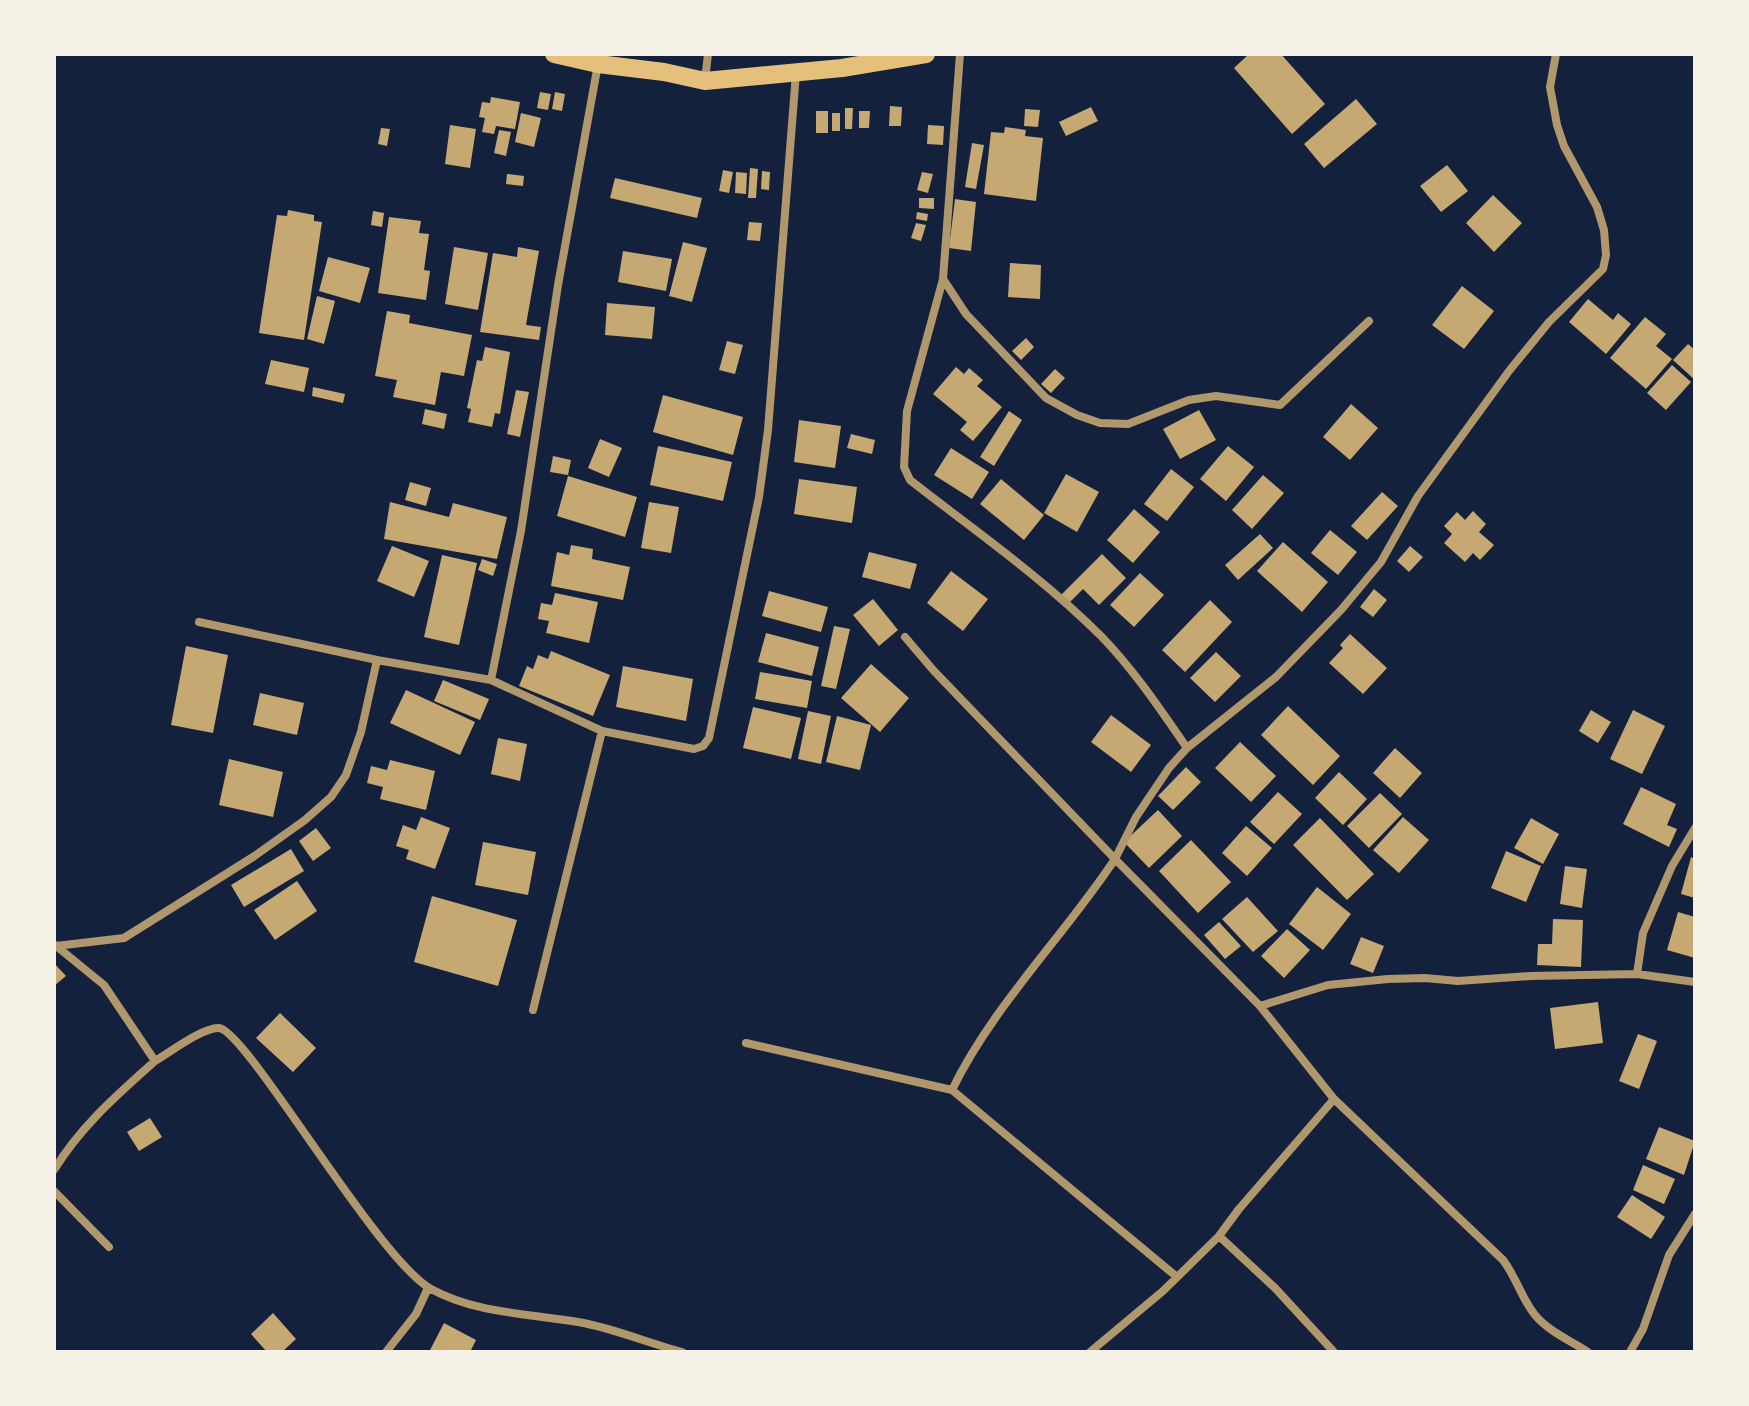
<svg xmlns="http://www.w3.org/2000/svg" width="1749" height="1406" font-family="'Fira Sans Condensed',sans-serif">
	<rect width="100%" height="100%" fill="#14213d"/>
	<!-- building -->
	<path fill="#c6a872" d="M1249,54H1281L1325,104L1292,134L1234,68Z
		M540,92L551,94L548,110L537,108Z
		M555,92L565,94L562,111L552,109Z
		M491,97L520,102L515,129L496,126L494,134L482,132L485,118L479,117L482,102L490,103Z
		M1356,99L1377,124L1324,168L1304,144Z
		M890,106L902,107L901,126H889Z
		M1091,107L1098,121L1066,136L1059,122Z
		M845,108H853L852,129H845Z
		M1025,109L1040,110L1038,127L1024,126Z
		M816,111H828V133H816Z
		M859,111H870L869,128H859Z
		M521,113L541,118L534,147L515,142Z
		M832,113H840V131H832Z
		M450,125L476,129L470,168L445,164Z
		M928,125L944,126L943,145L927,144Z
		M1005,127L1026,130L1025,136L1043,138L1036,201L984,194L991,132L1004,133Z
		M381,128L390,129L387,146L378,144Z
		M499,130L511,132L506,156L494,153Z
		M972,143L984,145L976,189L965,187Z
		M1447,165L1468,191L1441,212L1420,186Z
		M750,168L758,169L756,198H748Z
		M723,170L733,172L729,193L719,191Z
		M762,171L770,172L769,190L761,189Z
		M736,172L747,173L746,194L735,193Z
		M922,172L933,174L928,193L917,190Z
		M507,174L524,176L523,186L506,184Z
		M615,178L702,198L697,218L610,198Z
		M1493,195L1522,223L1494,252L1466,223Z
		M919,198H934V209L919,208Z
		M955,199L976,202L971,251L949,248Z
		M288,210L314,215V221L322,222L304,340L259,333L277,215L287,216Z
		M373,211L384,213L382,227L371,225Z
		M917,212L928,214L927,221L916,219Z
		M389,217L421,221L419,233L429,234L424,270L430,271L426,300L378,293Z
		M749,222L762,223L760,241L747,240Z
		M916,223L926,225L921,241L911,238Z
		M683,242L707,248L692,302L669,296Z
		M454,247L488,253L478,310L445,304Z
		M518,247L539,251L526,325L541,327L539,340L480,332L493,253L517,257Z
		M623,251L672,259L666,291L618,282Z
		M328,257L370,268L360,303L319,291Z
		M1010,263L1041,265L1040,299L1008,297Z
		M1462,286L1494,311L1464,349L1432,325Z
		M317,296L335,301L324,344L307,339Z
		M1588,299L1613,320L1618,313L1631,324L1606,354L1569,322Z
		M607,303L655,307L652,339L605,335Z
		M387,311L410,315L409,323L472,335L464,376L441,372L435,405L393,397L397,380L375,376Z
		M1645,317L1666,334L1656,346L1672,359L1646,389L1610,358Z
		M1026,338L1034,347L1021,360L1012,351Z
		M727,341L743,345L735,374L719,370Z
		M1688,344L1695,350V380L1673,360Z
		M485,347L510,352L500,414L495,413L492,427L468,422L471,409L467,408L477,360L482,361Z
		M271,360L309,368L304,392L265,384Z
		M1672,365L1691,382L1666,410L1647,393Z
		M956,367L964,374L969,368L983,380L977,386L1002,407L973,441L960,430L967,422L933,394Z
		M1055,369L1065,378L1051,393L1041,384Z
		M313,387L345,394L343,403L312,396Z
		M516,390L529,392L520,437L507,434Z
		M663,395L743,417L733,455L653,432Z
		M1351,404L1378,428L1350,460L1323,437Z
		M425,409L447,414L444,429L422,424Z
		M1199,410L1216,440L1180,459L1163,429Z
		M1009,411L1022,420L994,466L980,457Z
		M799,420L841,426L835,468L794,462Z
		M851,434L875,440L872,454L847,448Z
		M600,439L622,448L609,477L588,468Z
		M658,446L732,462L723,501L650,485Z
		M1228,446L1254,467L1226,501L1200,479Z
		M951,448L989,472L972,499L934,475Z
		M553,456L571,460L568,475L550,472Z
		M1171,469L1194,487L1167,521L1144,504Z
		M1066,474L1099,492L1077,532L1044,513Z
		M1263,475L1284,493L1252,529L1232,510Z
		M568,476L637,497L625,537L557,516Z
		M799,479L857,487L852,523L794,514Z
		M1001,479L1044,515L1024,540L980,504Z
		M410,482L431,488L426,506L405,500Z
		M1382,492L1398,506L1367,540L1351,526Z
		M390,502L449,517L453,503L507,517L497,559L384,539Z
		M649,502L679,507L671,553L641,548Z
		M1134,509L1160,532L1133,563L1107,540Z
		M1473,511L1486,524L1479,532L1494,545L1480,560L1473,553L1465,562L1444,543L1452,534L1444,526L1457,512L1465,520Z
		M1330,530L1357,552L1338,575L1311,553Z
		M1260,534L1273,548L1238,580L1225,565Z
		M1283,542L1328,582L1302,612L1257,571Z
		M571,545L593,549L592,559L630,567L623,600L551,586L557,552L569,555Z
		M392,546L429,561L414,597L377,581Z
		M1410,546L1423,557L1409,572L1397,561Z
		M869,552L917,564L910,589L862,577Z
		M1102,554L1126,578L1099,605L1083,589L1067,605L1059,597Z
		M442,555L477,563L459,645L424,637Z
		M482,559L497,564L493,576L478,570Z
		M951,571L988,599L963,631L927,603Z
		M1140,573L1164,595L1134,627L1110,605Z
		M1374,589L1387,600L1373,617L1360,607Z
		M769,591L828,607L821,632L762,616Z
		M555,593L598,602L589,643L546,633L549,621L538,619L541,603L552,605Z
		M873,599L898,630L879,646L853,615Z
		M1210,600L1232,622L1185,672L1162,650Z
		M834,626L850,629L836,689L821,686Z
		M766,633L819,647L812,676L758,662Z
		M1350,634L1387,668L1363,694L1329,663L1343,648L1340,645Z
		M186,646L228,655L213,733L171,725Z
		M551,651L610,675L593,716L519,686L527,666L533,669L538,655L548,659Z
		M1216,652L1241,676L1215,702L1190,678Z
		M871,664L909,698L880,732L841,698Z
		M623,666L693,679L686,721L616,707Z
		M760,672L812,681L807,708L755,699Z
		M443,680L489,699L480,720L434,701Z
		M406,690L475,722L460,755L390,723Z
		M260,693L304,703L297,735L253,725Z
		M1288,706L1340,756L1313,785L1261,735Z
		M753,707L801,718L791,759L743,748Z
		M1591,710L1611,722L1598,743L1579,731Z
		M1633,710L1665,726L1642,774L1610,759Z
		M808,711L831,716L821,764L798,759Z
		M1111,715L1151,745L1131,772L1091,742Z
		M837,716L871,725L860,770L826,762Z
		M498,738L527,744L520,781L491,774Z
		M1240,742L1276,776L1251,802L1215,768Z
		M1395,748L1422,773L1400,798L1373,773Z
		M229,759L283,772L273,817L219,805Z
		M390,760L435,771L426,810L380,799L383,787L367,783L371,766L387,770Z
		M1186,767L1201,782L1173,810L1158,796Z
		M1339,772L1367,799L1343,825L1315,798Z
		M1641,787L1676,804L1667,825L1677,829L1669,847L1623,824Z
		M1278,792L1302,814L1274,844L1250,822Z
		M1380,793L1402,814L1369,848L1347,826Z
		M1158,810L1182,836L1149,868L1124,842Z
		M421,817L450,828L435,869L406,859L409,850L396,846L403,825L416,830Z
		M1403,817L1429,840L1399,873L1373,850Z
		M1320,818L1374,874L1347,900L1293,845Z
		M1531,818L1559,834L1543,864L1514,848Z
		M1246,826L1272,848L1247,876L1222,853Z
		M316,828L331,848L313,861L299,841Z
		M1191,840L1231,882L1198,913L1159,871Z
		M483,842L536,852L528,895L475,885Z
		M291,849L304,871L244,907L231,885Z
		M1506,851L1541,866L1526,902L1491,888Z
		M1691,857L1695,859V898L1681,894Z
		M1565,866L1587,869L1582,908L1560,904Z
		M297,881L317,911L275,940L254,910Z
		M1317,887L1351,914L1323,950L1289,924Z
		M432,896L517,920L498,986L414,962Z
		M1247,897L1278,931L1253,952L1222,919Z
		M1678,912L1695,917V958L1667,950Z
		M1553,919L1583,920L1581,967L1537,965L1538,944H1552Z
		M1219,922L1241,946L1225,959L1204,935Z
		M1287,929L1310,950L1284,978L1261,956Z
		M1361,937L1384,946L1373,973L1350,964Z
		M54,963L66,976L54,986Z
		M1598,1002L1603,1043L1555,1049L1550,1008Z
		M280,1013L316,1048L293,1072L256,1038Z
		M1638,1034L1657,1041L1639,1089L1619,1081Z
		M150,1118L162,1137L139,1151L127,1132Z
		M1659,1127L1695,1141L1684,1175L1646,1159Z
		M1643,1165L1675,1179L1664,1204L1633,1190Z
		M1632,1195L1665,1217L1651,1239L1617,1217Z
		M273,1313L296,1339L282,1352H267L251,1334Z
		M444,1323L476,1340L470,1352H429Z"/>
	<g fill="none" stroke-linecap="round" stroke-linejoin="round">
		<!-- minor -->
		<path stroke="#b1986c" stroke-width="8" d="M960,54L943,279L907,411L904,467L910,480C975,531 1042,577 1101,636C1134,670 1160,709 1187,748
			M705,80L708,54
			M943,279L966,314L1046,398L1077,415L1100,423L1128,424L1189,400L1216,396L1280,405L1369,321
			M199,622L377,660
			M905,637L934,671L1115,859C1064,936 992,1007 952,1090L1177,1277
			M491,680L521,531L558,285L598,64
			M55,945L104,985L155,1061C169,1053 203,1027 219,1028C247,1031 377,1259 431,1289C477,1314 527,1313 578,1322C614,1328 647,1343 682,1352
			M56,946L124,938L253,857L305,820L331,797L346,775L361,732L377,660L491,680L602,731L694,749L703,746L709,738L759,497L768,430L796,73
			M1637,974L1643,933L1672,866L1695,828
			M1260,1006L1328,985L1388,979L1425,978L1458,981L1531,976L1637,974L1695,982
			M533,1010L602,731
			M746,1043L952,1090
			M1334,1099L1503,1260C1516,1277 1522,1299 1535,1315C1548,1331 1571,1341 1588,1352
			M54,1170C81,1126 117,1095 155,1061
			M54,1191L109,1247
			M1219,1236L1275,1288L1334,1352
			M386,1352L416,1314L428,1288
			M1090,1352L1163,1291L1219,1236L1239,1209L1334,1099L1260,1006L1115,859L1136,817L1169,768L1187,748L1276,677L1341,610L1381,562L1418,496L1509,371L1549,322L1603,269L1606,255L1604,230L1597,207L1564,146L1557,125L1550,87L1556,54
			M1630,1352L1643,1329L1669,1255L1695,1214"/>
		<!-- primary -->
		<path stroke="#e5c07b" stroke-width="18" d="M554,54L598,64L664,72L705,81L842,68L926,54"/>
	</g>
	<!-- border -->
	<rect width="1749" height="1406" fill="none" stroke="#f6f1e7" stroke-width="112"/>
</svg>
